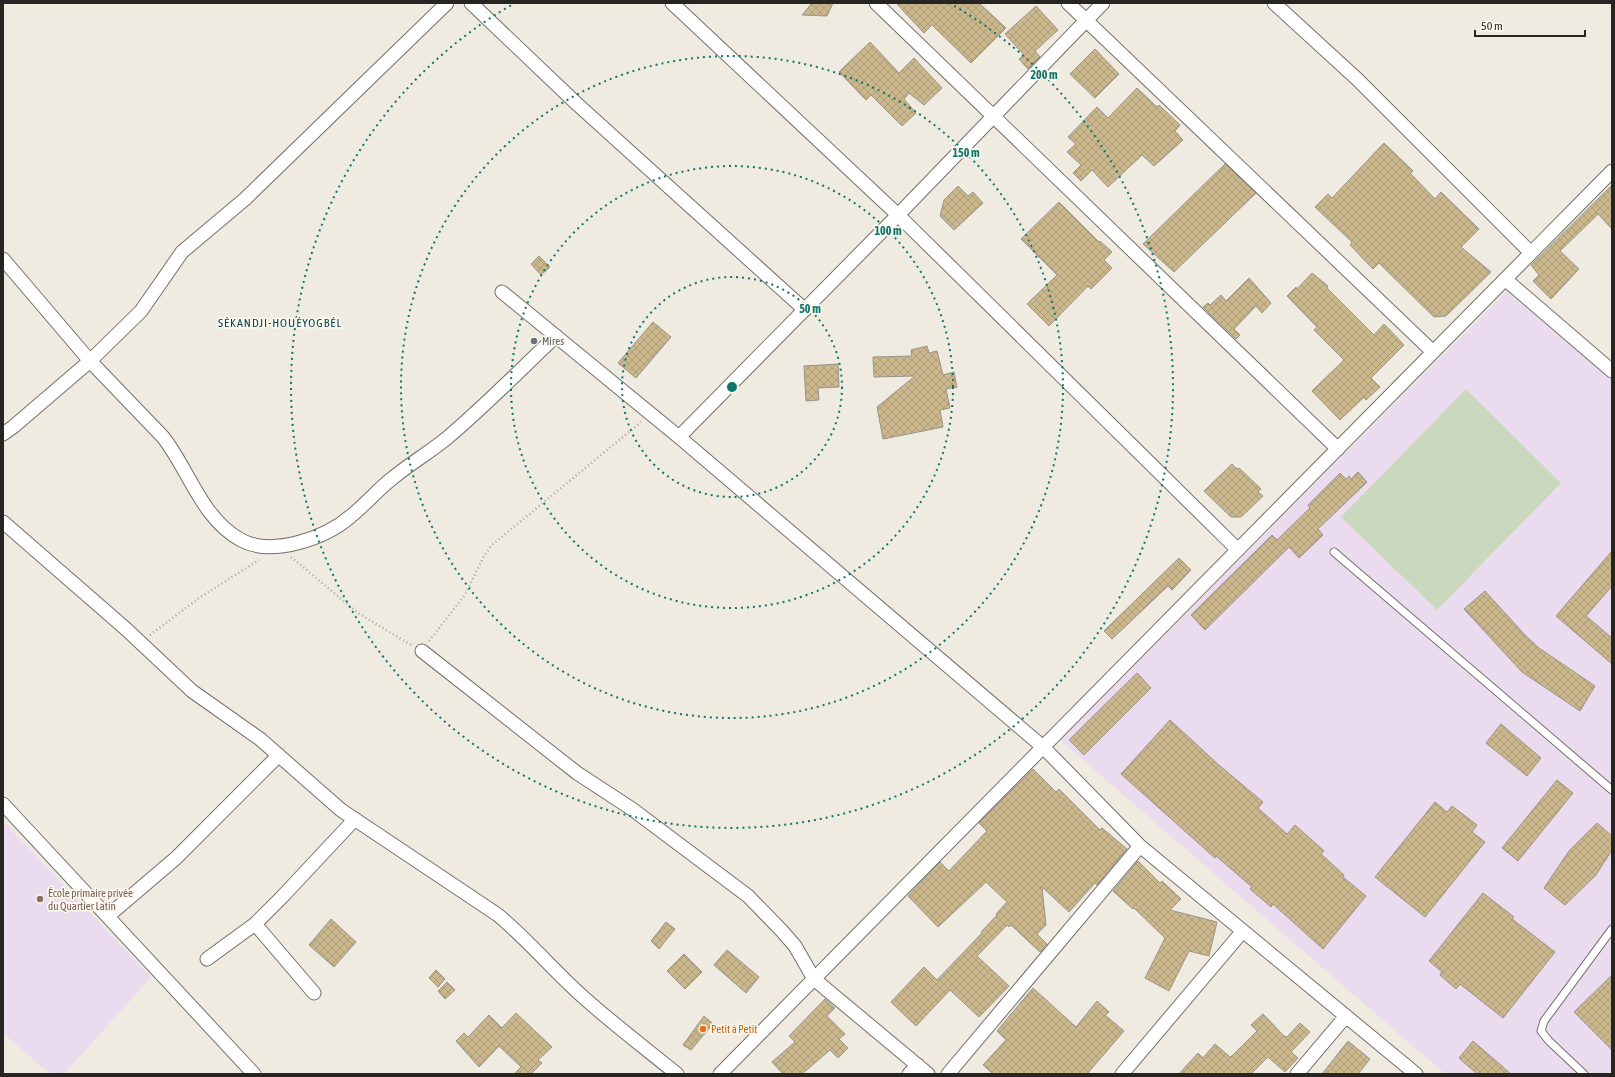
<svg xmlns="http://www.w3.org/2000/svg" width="1615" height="1077" font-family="'Asap Condensed',sans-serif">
	<defs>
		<pattern id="building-cross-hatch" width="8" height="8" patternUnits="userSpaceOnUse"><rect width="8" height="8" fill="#cbb78c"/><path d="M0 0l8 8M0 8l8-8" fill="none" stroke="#ae9d78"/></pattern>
	</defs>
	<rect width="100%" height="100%" fill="#efebe1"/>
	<!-- education -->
	<path fill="#ebdbee" d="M1508,290L1612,378V1074H1445L1060,740Z
		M3,821L151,977L64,1074H50L3,1033Z"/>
	<!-- garden -->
	<path fill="#cad9bd" d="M1466,389L1561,483L1437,610L1341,517Z"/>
	<!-- building -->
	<path fill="url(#building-cross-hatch)" stroke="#98948b" d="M812,3H833L827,16L802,15Z
		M896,3H979L1006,28L971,63L932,25L924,33Z
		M1036,6L1058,30L1035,51L1040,57L1028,69L1019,59L1024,55L1005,34Z
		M870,42L899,73L914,58L942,88L924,105L909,93L904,99L916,113L902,126L871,95L866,100L839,72Z
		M1095,49L1119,74L1095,98L1070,74Z
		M1137,88L1157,107L1159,105L1180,125L1175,131L1183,140L1154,166L1142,155L1108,187L1092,170L1081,181L1073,173L1081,165L1067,152L1076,144L1068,137L1097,107L1108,118Z
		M1384,143L1413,171L1410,173L1435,199L1441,192L1479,229L1461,247L1491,272L1446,316L1434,317L1379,263L1373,269L1350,245L1352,242L1315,207L1328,194L1332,198Z
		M1225,164L1256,193L1174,272L1143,244Z
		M1612,185V229L1598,214L1560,251L1579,269L1551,299L1533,281L1539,275L1531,265Z
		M958,186L968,196L973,192L983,203L954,230L940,216L944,200Z
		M1059,202L1099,242L1100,241L1112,252L1104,260L1112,268L1091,289L1088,286L1049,326L1027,304L1057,275L1021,239Z
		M539,256L550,267L541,275L531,264Z
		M1312,273L1328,286L1327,288L1374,335L1384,324L1404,345L1371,378L1380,387L1366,400L1364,397L1340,420L1312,391L1344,360L1314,330L1317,327L1287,296L1296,287L1297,289Z
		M1249,278L1271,303L1262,313L1256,306L1234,329L1240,335L1236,339L1203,307L1208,303L1210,305L1221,295L1226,301Z
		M653,322L671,337L636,378L618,363Z
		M927,346L929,353L937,351L943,375L954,372L957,387L946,389L950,408L940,410L943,427L883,439L877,407L915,376L874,377L873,357L912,356L911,350Z
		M838,364L839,387L818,388L819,400L806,401L804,366Z
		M1232,464L1237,469L1239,468L1261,489L1258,492L1263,496L1241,517H1231L1204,491Z
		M1358,472L1367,482L1318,529L1323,535L1299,558L1289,547L1205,630L1191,615L1272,535L1277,540L1310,508L1308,505L1340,473L1346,479L1349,476L1351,479Z
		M1612,551V586L1586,616L1612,638V664L1556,616Z
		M1179,558L1191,570L1172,590L1168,586L1112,639L1104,631Z
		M1485,591L1525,635L1539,648L1595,686L1580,711L1522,672L1464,609Z
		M1137,673L1151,688L1084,755L1069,740Z
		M1170,720L1220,766L1263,802L1258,808L1287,834L1295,825L1324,851L1321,854L1344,875L1343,877L1366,896L1323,949L1273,904L1271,907L1250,889L1252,887L1216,856L1215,858L1121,774Z
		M1501,724L1541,758L1527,776L1486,743Z
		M1033,769L1056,792L1059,789L1100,830L1102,828L1127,849L1097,885L1095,883L1069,912L1042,887L1046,925L1037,934L1047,944L1040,952L1011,925L1009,927L1007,925L977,956L1009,986L979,1017L950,990L916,1026L891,1002L924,967L937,980L982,933L981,932L997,915L996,914L1007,902L986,882L938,927L908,896L940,862L949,871L987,831L979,823Z
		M1557,780L1573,793L1518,861L1502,848Z
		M1435,802L1447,812L1452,806L1477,825L1472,832L1485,842L1425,917L1375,877Z
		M1597,823L1612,836V850L1596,875L1565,905L1544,888L1569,851Z
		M1138,861L1160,883L1162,881L1181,899L1170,910L1217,922L1209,956L1189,951L1169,991L1145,978L1165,938L1134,908L1133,909L1113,891Z
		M1483,893L1514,917L1512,919L1555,952L1503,1018L1460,984L1456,989L1440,975L1442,972L1429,961Z
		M331,919L356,942L334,967L309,945Z
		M666,922L675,929L659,949L651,941Z
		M727,950L759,977L746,993L714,965Z
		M684,954L702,972L685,989L667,971Z
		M436,970L445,979L438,987L429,978Z
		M1612,975V1050L1574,1012Z
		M447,982L455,990L445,999L438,991Z
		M1033,988L1076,1027L1097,1001L1109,1012L1105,1015L1124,1031L1087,1074H993L983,1065L1006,1040L997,1031Z
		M825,999L835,1008L827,1016L845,1034L839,1039L848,1048L838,1058L830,1050L802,1074H783L772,1062L795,1042L789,1036Z
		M516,1013L552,1047L538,1060L542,1063L531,1074H514L521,1067L499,1046L479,1067L456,1041L464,1033L468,1037L489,1015L502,1028Z
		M1263,1014L1284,1036L1287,1037L1300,1023L1310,1032L1291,1052L1298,1058L1285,1072L1268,1057L1251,1074H1179L1198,1053L1203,1058L1215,1044L1230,1057L1233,1055L1257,1031L1251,1025Z
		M704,1016L713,1024L691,1050L683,1045Z
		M1348,1041L1370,1059L1358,1074H1322Z
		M1473,1041L1511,1074H1477L1459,1058Z"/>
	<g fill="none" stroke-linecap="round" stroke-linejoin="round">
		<defs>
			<path id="lane" d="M1334,552L1612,790
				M1584,1074L1549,1041L1541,1031L1544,1021L1612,929"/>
			<path id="street" d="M471,3L577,104L805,310
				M672,3L898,215L1238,550
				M876,3L1338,449
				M1068,3L1433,352
				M1274,3L1357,79L1531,253
				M3,259L90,361L163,437C189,470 202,519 241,540C272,557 326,538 351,516C366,504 378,489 394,477C411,463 430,452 447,438C485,406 520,370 556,336
				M1505,279L1612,371
				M502,292L679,437L1043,747L1140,846L1416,1074
				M3,434L13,427L90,361L141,311L182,252L245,199L447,3
				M679,437L898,215L1103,3
				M3,522L126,629L192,691L260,739L341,810L498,915C528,940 553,970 582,996C612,1023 645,1048 677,1074
				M422,651L577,773L632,809L748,896L782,931L795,946L814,979L928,1074
				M3,804L254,1074
				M108,916L176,858L279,755
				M255,924L314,993
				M207,959L255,924L282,897L355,819
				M720,1074L1612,171
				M909,1074L918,1065
				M948,1074L1140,846
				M1122,1074L1242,932
				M1297,1074L1346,1016"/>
		</defs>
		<!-- lane casing -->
		<use href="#lane" stroke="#747068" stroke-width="9"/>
		<!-- street casing -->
		<use href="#street" stroke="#747068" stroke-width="15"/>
		<!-- path -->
		<path stroke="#a9a69e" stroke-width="2.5" stroke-dasharray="1 3" stroke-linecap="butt" d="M291,557L358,613L411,645
			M150,635L199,598L259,560
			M429,641L465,595L484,556L492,545L641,422"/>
		<!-- lane -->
		<use href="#lane" stroke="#fff" stroke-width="7"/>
		<!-- street -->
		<use href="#street" stroke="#fff" stroke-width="13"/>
	</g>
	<!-- distance rings -->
	<g fill="none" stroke="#0f766e" stroke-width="2" stroke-dasharray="2 4">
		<circle cx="732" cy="387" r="110"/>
		<circle cx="732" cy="387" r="221"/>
		<circle cx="732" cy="387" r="331"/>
		<path d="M949 3A441 441 0 1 1 515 3"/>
	</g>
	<!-- markers -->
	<circle fill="#6b7280" stroke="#fcf8ee" stroke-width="1.5" cx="534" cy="341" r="4"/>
	<circle fill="#8d6e63" stroke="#fcf8ee" stroke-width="1.5" cx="40" cy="899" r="4"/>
	<circle fill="#e8710a" stroke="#fcf8ee" stroke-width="1.5" cx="703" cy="1029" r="4"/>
	<g text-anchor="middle" stroke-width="3.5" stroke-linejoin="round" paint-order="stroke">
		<!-- worship labels -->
		<g font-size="11" fill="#5b616d" stroke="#fcf8ee" text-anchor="start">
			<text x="542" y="345">Mires</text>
		</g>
		<!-- education labels -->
		<g font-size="11" fill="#785e54" stroke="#fcf8ee" text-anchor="start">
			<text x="48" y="897">École primaire privée<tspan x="48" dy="13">du Quartier Latin</tspan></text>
		</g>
		<!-- food labels -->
		<g font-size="11" fill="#c56008" stroke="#fcf8ee" text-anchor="start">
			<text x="711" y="1033">Petit à Petit</text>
		</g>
		<!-- neighbourhood labels -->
		<g font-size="12" letter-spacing="1" fill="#0a4552" stroke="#fcf8ee">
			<text x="280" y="327">SÈKANDJI-HOUÉYOGBÉL</text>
		</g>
	</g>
	<circle cx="732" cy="387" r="6" fill="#0f766e" stroke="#fcf8ee" stroke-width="2"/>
	<g font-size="12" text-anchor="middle" font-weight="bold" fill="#0f766e" stroke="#fcf8ee" stroke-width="3.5" stroke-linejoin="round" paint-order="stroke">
		<text x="1044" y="79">200 m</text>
		<text x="966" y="157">150 m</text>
		<text x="888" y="235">100 m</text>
		<text x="810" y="313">50 m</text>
	</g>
	<!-- border -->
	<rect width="1615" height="1077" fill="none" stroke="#262521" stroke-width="8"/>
	<!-- scale -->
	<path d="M1475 30v6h110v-6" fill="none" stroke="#262521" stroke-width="2"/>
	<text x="1481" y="30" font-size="12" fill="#262521" stroke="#fcf8ee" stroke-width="3" paint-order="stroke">50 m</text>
</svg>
